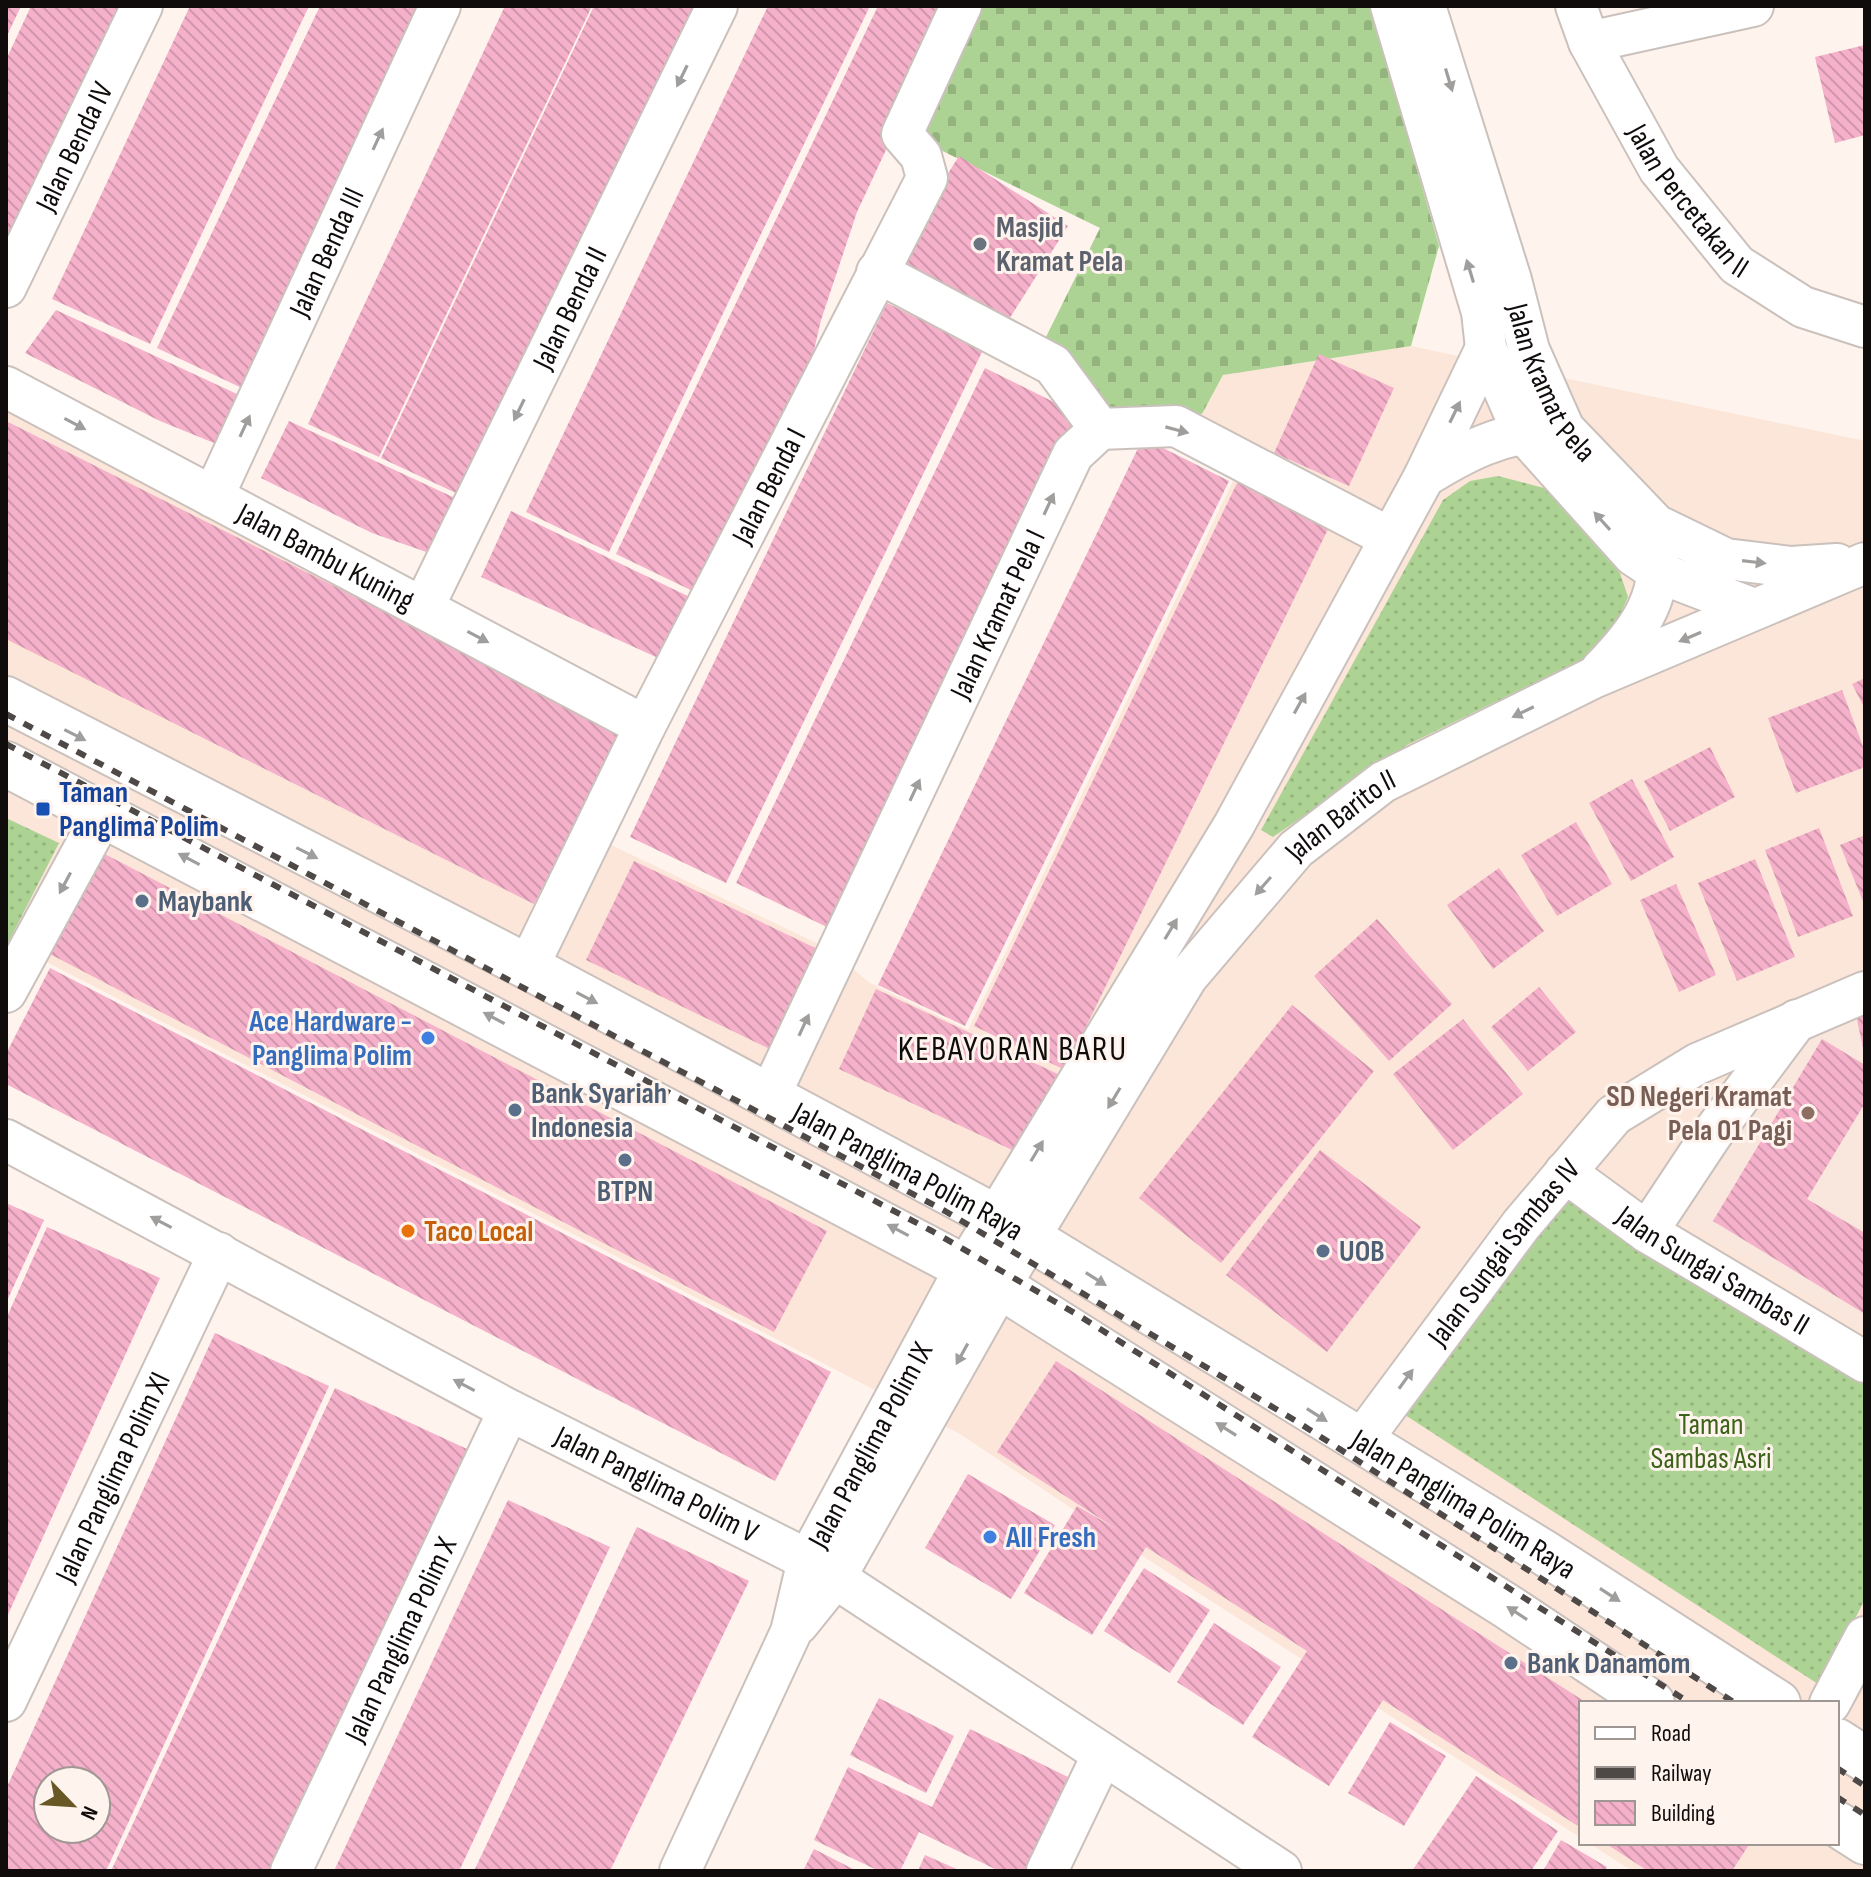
<svg xmlns="http://www.w3.org/2000/svg" width="1871" height="1877" font-family="'Sofia Sans Condensed',sans-serif">
	<defs>
		<pattern id="grass-dots" width="8" height="8" patternUnits="userSpaceOnUse" patternTransform="scale(2)"><rect width="8" height="8" fill="#add394"/><path d="M2 2h.1M6 6h.1" fill="none" stroke="#94b47e" stroke-width="1.8" stroke-linecap="round"/></pattern>
		<pattern id="cemetery-stones" width="16" height="16" patternUnits="userSpaceOnUse" patternTransform="scale(2)"><rect width="16" height="16" fill="#add394"/><path d="M2 7V4a2 2 0 0 1 4 0v3zM10 15v-3a2 2 0 0 1 4 0v3z" fill="#94b47e"/></pattern>
		<pattern id="building-back-hatch" width="6" height="6" patternUnits="userSpaceOnUse" patternTransform="scale(2)"><rect width="6" height="6" fill="#f5b0ca"/><path d="M-1 5l2 2M0 0l6 6M5-1l2 2" fill="none" stroke="#d196ac"/></pattern>
	</defs>
	<rect width="100%" height="100%" fill="#fef3ed"/>
	<!-- commercial -->
	<path fill="#fce6d9" d="M1411,346L1865,441V1871H1632L1589,1843H1837V1703H1581V1838L1197,1592L960,1434L6,941V405L659,735L611,845L827,948L870,983L968,1030L1234,479L1241,449L1202,414L1223,375Z"/>
	<!-- built -->
	<path fill="#f9e6dd" d="M1865,994V1332L1683,1220L1818,1005Z"/>
	<!-- grass -->
	<path fill="url(#grass-dots)" d="M1498,476L1544,488L1620,573L1628,597L1615,627L1594,654L1407,745L1273,837L1261,830L1443,500L1470,481Z
		M6,818L59,843L6,947Z
		M1569,1193L1865,1363V1599L1821,1686L1399,1411Z"/>
	<!-- cemetery -->
	<path fill="url(#cemetery-stones)" d="M969,6H1370L1439,246L1411,346L1223,375L1202,414L1106,408L1041,347L1100,228L924,142L912,123Z"/>
	<!-- building -->
	<path fill="url(#building-back-hatch)" fill-rule="evenodd" d="M6,6H21L6,38Z
		M31,6H135L6,268V60Z
		M190,6H309L150,344L52,299Z
		M320,6H427L244,389L157,348Z
		M505,6H592L379,457L308,424Z
		M594,6H708L473,501L381,458Z
		M768,6H870L609,552L526,512Z
		M878,6H953L857,212L821,320L808,376L703,596L616,554Z
		M1865,45V135L1835,143L1815,57Z
		M959,156L1068,226L1001,332L892,262Z
		M887,303L983,350L726,883L630,837Z
		M56,310L252,401L224,447L160,421L25,353Z
		M1319,354L1394,388L1349,486L1274,453Z
		M985,368L1084,417L839,933L736,883Z
		M6,421L622,731L534,904L6,639Z
		M289,421L468,504L432,554L372,533L261,478Z
		M1143,438L1229,481L965,1026L878,985Z
		M1239,479L1331,523L1065,1070L974,1026Z
		M511,511L696,600L658,658L481,577Z
		M1865,678V709L1852,684Z
		M1842,690L1865,752V767L1796,793L1768,718Z
		M1710,747L1735,797L1670,831L1644,781Z
		M1632,779L1674,857L1631,881L1589,803Z
		M1576,822L1612,884L1557,916L1521,855Z
		M1819,828L1853,916L1798,937L1765,850Z
		M1865,835V906L1840,845Z
		M99,851L827,1231L774,1332L46,952Z
		M1755,859L1795,957L1737,981L1698,883Z
		M634,861L830,955L782,1055L586,960Z
		M1499,868L1544,931L1493,969L1447,905Z
		M1676,884L1716,975L1679,992L1640,900Z
		M1377,919L1452,1004L1389,1061L1314,976Z
		M50,968L831,1372L775,1481L6,1084V1054Z
		M1539,987L1576,1032L1528,1071L1491,1027Z
		M876,989L1060,1075L1023,1155L839,1069Z
		M1865,1003V1053H1864L1854,1005Z
		M1292,1005L1374,1071L1221,1263L1139,1198Z
		M1463,1019L1523,1094L1453,1150L1393,1074Z
		M1822,1039L1865,1065V1103L1807,1199L1865,1233V1314L1713,1221Z
		M1320,1150L1421,1227L1327,1352L1226,1275Z
		M6,1203L44,1220L6,1303Z
		M47,1227L160,1278L6,1619V1319Z
		M215,1333L329,1386L106,1871H6V1789ZM48,1781H96V1829H48Z
		M1056,1361L1587,1703H1581V1828L1383,1700L1329,1786L1252,1737L1307,1651L1146,1547L1092,1635L1024,1593L1077,1506L1118,1530L997,1452Z
		M335,1388L467,1449L271,1871H111Z
		M968,1474L1055,1525L1011,1599L925,1548Z
		M508,1500L610,1547L462,1865L459,1871H334Z
		M637,1527L749,1581L658,1771L610,1871H474Z
		M1144,1568L1210,1610L1170,1673L1104,1631Z
		M1214,1623L1281,1667L1243,1725L1177,1682Z
		M879,1698L954,1736L926,1793L850,1755Z
		M1390,1722L1446,1756L1404,1826L1348,1793Z
		M970,1729L1072,1779L1027,1871H999L919,1832L900,1871H879L814,1840L848,1767L932,1807Z
		M1476,1776L1558,1831L1531,1871H1412Z
		M1561,1840L1607,1867L1605,1871H1543Z
		M1605,1843H1750L1732,1871H1648Z
		M814,1849L857,1871H803Z
		M925,1855L961,1871H918Z"/>
	<g fill="none" stroke-linecap="round" stroke-linejoin="round">
		<defs>
			<g id="minor">
				<path d="M1391,6L1482,312L1486,348L1522,431L1633,555L1660,573L1754,609"/>
				<path id="s1" d="M1425,6L1511,280L1529,350L1564,429L1656,525L1726,559L1791,567L1837,564"/>
				<path id="s2" d="M1576,6L1589,42L1659,169L1737,265L1803,307L1865,327"/>
				<path d="M1589,42L1753,6"/>
				<path d="M877,272L1053,365L1100,429"/>
				<path id="s3" d="M6,287L142,6"/>
				<path id="s4" d="M6,387L645,726"/>
				<path d="M1424,477C1464,452 1501,433 1549,430"/>
				<path id="s5" d="M213,497L440,6"/>
				<path id="s6" d="M423,608L717,6"/>
				<path d="M1601,670C1636,634 1662,601 1658,549"/>
				<path id="s7" d="M528,967L645,726L927,178L921,156L902,134L961,6"/>
				<path d="M6,992L103,814"/>
				<path id="s8" d="M770,1095L1073,454L1100,429L1176,426L1390,538"/>
				<path id="s9" d="M6,1140L509,1410L808,1560L1281,1871"/>
				<path id="s10" d="M1565,1172L1647,1232L1865,1362"/>
				<path d="M1647,1232L1712,1134L1797,1020"/>
				<path id="s11" d="M1360,1442L1521,1225L1614,1115L1697,1064L1865,992"/>
				<path id="s12" d="M798,1624L835,1578L1000,1286L1187,977L1296,849L1383,782L1593,678L1865,563"/>
				<path id="s13" d="M6,1701L219,1253"/>
				<path d="M1830,1703L1865,1637"/>
				<path id="s14" d="M291,1871L509,1410"/>
				<path id="s15" d="M680,1871L791,1632L808,1560L966,1267L1234,825L1424,477L1486,348"/>
				<path d="M1047,1871L1103,1754"/>
			</g>
			<g id="major">
				<path id="s16" d="M6,699L528,967L995,1217L1543,1552L1778,1703"/>
				<path d="M6,764L1000,1286L1508,1607L1652,1703"/>
				<path d="M1837,1741L1865,1759"/>
				<path d="M1837,1824L1865,1842"/>
			</g>
		</defs>
		<!-- minor casing -->
		<use href="#minor" stroke="#cbc1bc" stroke-width="44"/>
		<!-- major casing -->
		<use href="#major" stroke="#cbc1bc" stroke-width="48"/>
		<!-- minor -->
		<use href="#minor" stroke="#fff" stroke-width="40"/>
		<!-- major -->
		<use href="#major" stroke="#fff" stroke-width="44"/>
		<!-- rail -->
		<path stroke="#4e4846" stroke-width="6" stroke-dasharray="10 10" stroke-linecap="butt" d="M6,714L945,1211L1296,1421L1735,1703
			M6,744L932,1231L1078,1315L1690,1703
			M1837,1768L1865,1786
			M1837,1797L1865,1815"/>
	</g>
	<!-- one-way arrows -->
	<defs><path id="oneway-solid" d="M-6-.8H1V-3.2L6.5 0L1 3.2V.8H-6Z" transform="scale(2)"/></defs>
	<g fill="#9f9e9d">
		<use href="#oneway-solid" transform="translate(682 76) rotate(116)"/>
		<use href="#oneway-solid" transform="translate(1449 80) rotate(73)"/>
		<use href="#oneway-solid" transform="translate(378 139) rotate(-65)"/>
		<use href="#oneway-solid" transform="translate(1470 271) rotate(-107)"/>
		<use href="#oneway-solid" transform="translate(519 410) rotate(116)"/>
		<use href="#oneway-solid" transform="translate(1455 412) rotate(-64)"/>
		<use href="#oneway-solid" transform="translate(75 424) rotate(28)"/>
		<use href="#oneway-solid" transform="translate(245 426) rotate(-65)"/>
		<use href="#oneway-solid" transform="translate(1177 430) rotate(15)"/>
		<use href="#oneway-solid" transform="translate(1049 504) rotate(-65)"/>
		<use href="#oneway-solid" transform="translate(1602 521) rotate(-132)"/>
		<use href="#oneway-solid" transform="translate(1754 562) rotate(7)"/>
		<use href="#oneway-solid" transform="translate(478 637) rotate(28)"/>
		<use href="#oneway-solid" transform="translate(1690 637) rotate(157)"/>
		<use href="#oneway-solid" transform="translate(1300 703) rotate(-61)"/>
		<use href="#oneway-solid" transform="translate(1523 712) rotate(154)"/>
		<use href="#oneway-solid" transform="translate(75 735) rotate(27)"/>
		<use href="#oneway-solid" transform="translate(915 790) rotate(-65)"/>
		<use href="#oneway-solid" transform="translate(307 853) rotate(27)"/>
		<use href="#oneway-solid" transform="translate(189 859) rotate(-152)"/>
		<use href="#oneway-solid" transform="translate(65 883) rotate(118)"/>
		<use href="#oneway-solid" transform="translate(1263 886) rotate(131)"/>
		<use href="#oneway-solid" transform="translate(1171 929) rotate(-59)"/>
		<use href="#oneway-solid" transform="translate(587 998) rotate(28)"/>
		<use href="#oneway-solid" transform="translate(494 1018) rotate(-152)"/>
		<use href="#oneway-solid" transform="translate(804 1025) rotate(-65)"/>
		<use href="#oneway-solid" transform="translate(1114 1098) rotate(121)"/>
		<use href="#oneway-solid" transform="translate(1037 1151) rotate(-59)"/>
		<use href="#oneway-solid" transform="translate(161 1222) rotate(-152)"/>
		<use href="#oneway-solid" transform="translate(898 1230) rotate(-152)"/>
		<use href="#oneway-solid" transform="translate(1096 1279) rotate(32)"/>
		<use href="#oneway-solid" transform="translate(962 1354) rotate(119)"/>
		<use href="#oneway-solid" transform="translate(1406 1379) rotate(-54)"/>
		<use href="#oneway-solid" transform="translate(464 1385) rotate(-152)"/>
		<use href="#oneway-solid" transform="translate(1317 1415) rotate(32)"/>
		<use href="#oneway-solid" transform="translate(1226 1429) rotate(-148)"/>
		<use href="#oneway-solid" transform="translate(1610 1595) rotate(33)"/>
		<use href="#oneway-solid" transform="translate(1517 1613) rotate(-147)"/>
	</g>
	<!-- markers -->
	<circle fill="#6b7280" stroke="#fef3ed" stroke-width="3" cx="980" cy="244" r="8"/>
	<rect fill="#1a4fb4" stroke="#fef3ed" stroke-width="3" x="35" y="801" width="16" height="16" rx="4"/>
	<g fill="#5c6f8a" stroke="#fef3ed" stroke-width="3">
		<circle cx="142" cy="901" r="8"/>
		<circle cx="515" cy="1110" r="8"/>
		<circle cx="625" cy="1160" r="8"/>
		<circle cx="1323" cy="1251" r="8"/>
		<circle cx="1511" cy="1663" r="8"/>
	</g>
	<g fill="#3f7fe0" stroke="#fef3ed" stroke-width="3">
		<circle cx="428" cy="1038" r="8"/>
		<circle cx="990" cy="1537" r="8"/>
	</g>
	<circle fill="#8d6e63" stroke="#fef3ed" stroke-width="3" cx="1808" cy="1113" r="8"/>
	<circle fill="#e8710a" stroke="#fef3ed" stroke-width="3" cx="408" cy="1231" r="8"/>
	<g text-anchor="middle" stroke-width="6" stroke-linejoin="round" paint-order="stroke">
		<!-- street labels -->
		<g font-size="30" fill="#100c0b" stroke="#fef3ed">
			<text dy="10" stroke="none"><textPath href="#s3" startOffset="156">Jalan Benda IV</textPath></text>
			<text dy="10" stroke="none"><textPath href="#s2" startOffset="226">Jalan Percetakan II</textPath></text>
			<text dy="10" stroke="none"><textPath href="#s5" startOffset="270">Jalan Benda III</textPath></text>
			<text dy="10" stroke="none"><textPath href="#s6" startOffset="334">Jalan Benda II</textPath></text>
			<text dy="10" stroke="none"><textPath href="#s1" startOffset="398">Jalan Kramat Pela</textPath></text>
			<text dy="10" stroke="none"><textPath href="#s7" startOffset="538">Jalan Benda I</textPath></text>
			<text dy="10" stroke="none"><textPath href="#s4" startOffset="362">Jalan Bambu Kuning</textPath></text>
			<text dy="10" stroke="none"><textPath href="#s8" startOffset="532">Jalan Kramat Pela I</textPath></text>
			<text dy="10" stroke="none"><textPath href="#s12" startOffset="980">Jalan Barito II</textPath></text>
			<text dy="10" stroke="none"><textPath href="#s16" startOffset="1018">Jalan Panglima Polim Raya</textPath></text>
			<text dy="10" stroke="none"><textPath href="#s11" startOffset="238">Jalan Sungai Sambas IV</textPath></text>
			<text dy="10" stroke="none"><textPath href="#s10" startOffset="178">Jalan Sungai Sambas II</textPath></text>
			<text dy="10" stroke="none"><textPath href="#s15" startOffset="468">Jalan Panglima Polim IX</textPath></text>
			<text dy="10" stroke="none"><textPath href="#s13" startOffset="248">Jalan Panglima Polim XI</textPath></text>
			<text dy="10" stroke="none"><textPath href="#s9" startOffset="736">Jalan Panglima Polim V</textPath></text>
			<text dy="10" stroke="none"><textPath href="#s16" startOffset="1666">Jalan Panglima Polim Raya</textPath></text>
			<text dy="10" stroke="none"><textPath href="#s14" startOffset="256">Jalan Panglima Polim X</textPath></text>
		</g>
		<!-- worship labels -->
		<g font-size="30" font-weight="bold" fill="#5b616d" stroke="#fef3ed" text-anchor="start">
			<text x="996" y="237">Masjid<tspan x="996" dy="34">Kramat Pela</tspan></text>
		</g>
		<!-- transit labels -->
		<g font-size="30" font-weight="bold" fill="#164399" stroke="#fef3ed" text-anchor="start">
			<text x="59" y="802">Taman<tspan x="59" dy="34">Panglima Polim</tspan></text>
		</g>
		<!-- service labels -->
		<g font-size="30" font-weight="bold" fill="#4e5e75" stroke="#fef3ed" text-anchor="start">
			<text x="158" y="911">Maybank</text>
			<text x="531" y="1103">Bank Syariah<tspan x="531" dy="34">Indonesia</tspan></text>
			<text x="625" y="1201" text-anchor="middle">BTPN</text>
			<text x="1339" y="1261">UOB</text>
			<text x="1527" y="1673">Bank Danamom</text>
		</g>
		<!-- shop labels -->
		<g font-size="30" font-weight="bold" fill="#366cbe" stroke="#fef3ed" text-anchor="end">
			<text x="412" y="1031">Ace Hardware -<tspan x="412" dy="34">Panglima Polim</tspan></text>
			<text x="1006" y="1547" text-anchor="start">All Fresh</text>
		</g>
		<!-- education labels -->
		<g font-size="30" font-weight="bold" fill="#785e54" stroke="#fef3ed" text-anchor="end">
			<text x="1792" y="1106">SD Negeri Kramat<tspan x="1792" dy="34">Pela 01 Pagi</tspan></text>
		</g>
		<!-- food labels -->
		<g font-size="30" font-weight="bold" fill="#c56008" stroke="#fef3ed" text-anchor="start">
			<text x="424" y="1241">Taco Local</text>
		</g>
		<!-- park labels -->
		<g font-size="30" fill="#3d631a" stroke="#fef3ed">
			<text x="1711" y="1434">Taman<tspan x="1711" dy="34">Sambas Asri</tspan></text>
		</g>
		<!-- quarter labels -->
		<g font-size="34" letter-spacing="2" fill="#100c0b" stroke="#fef3ed">
			<text x="1013" y="1060">KEBAYORAN BARU</text>
		</g>
	</g>
	<!-- border -->
	<rect width="1871" height="1877" fill="none" stroke="#100c0b" stroke-width="16"/>
	<!-- legend -->
	<rect x="1579" y="1701" width="260" height="144" fill="#fef3ed" stroke="#9f9793" stroke-width="2"/>
	<rect x="1595" y="1727" width="40" height="12" fill="#ffffff" stroke="#9f9793" stroke-width="2"/>
	<text x="1651" y="1741" font-size="24" fill="#100c0b">Road</text>
	<rect x="1595" y="1767" width="40" height="12" fill="#4e4846" stroke="#9f9793" stroke-width="2"/>
	<text x="1651" y="1781" font-size="24" fill="#100c0b">Railway</text>
	<rect x="1595" y="1801" width="40" height="24" fill="url(#building-back-hatch)" stroke="#9f9793" stroke-width="2"/>
	<text x="1651" y="1821" font-size="24" fill="#100c0b">Building</text>
	<!-- north arrow -->
	<g transform="translate(72 1805) rotate(115)"><circle r="38" fill="#fef3ed" stroke="#9f9793" stroke-width="2"/>
	<path d="M0-6L14 30L0 20L-14 30Z" fill="#685825"/>
	<text y="-12" font-size="22" font-weight="bold" text-anchor="middle" fill="#100c0b">N</text>
	</g>
</svg>
